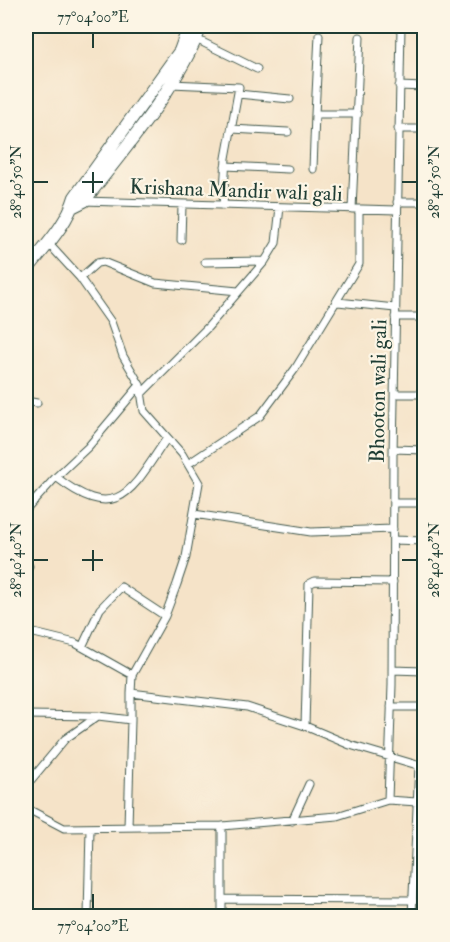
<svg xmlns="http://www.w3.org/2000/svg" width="450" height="942" font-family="'IM FELL Double Pica',serif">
	<rect width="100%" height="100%" fill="#fcf5e5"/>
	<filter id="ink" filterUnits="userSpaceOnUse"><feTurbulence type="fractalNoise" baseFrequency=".0167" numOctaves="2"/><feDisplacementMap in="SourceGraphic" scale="12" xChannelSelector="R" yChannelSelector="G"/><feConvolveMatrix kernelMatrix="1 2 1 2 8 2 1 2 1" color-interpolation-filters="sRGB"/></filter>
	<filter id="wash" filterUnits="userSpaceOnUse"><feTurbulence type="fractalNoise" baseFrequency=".008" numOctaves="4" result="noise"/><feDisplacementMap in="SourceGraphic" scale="24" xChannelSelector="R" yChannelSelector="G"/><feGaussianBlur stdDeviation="1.35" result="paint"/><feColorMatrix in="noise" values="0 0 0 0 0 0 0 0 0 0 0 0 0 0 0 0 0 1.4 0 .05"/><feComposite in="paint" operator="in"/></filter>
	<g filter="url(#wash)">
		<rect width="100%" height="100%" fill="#f5e3c8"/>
	</g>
	<g filter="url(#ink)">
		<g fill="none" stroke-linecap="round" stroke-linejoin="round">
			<defs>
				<path id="minor" d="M319,35L315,114H358
					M196,39L257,69
					M171,84L239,87L226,158L223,206
					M399,86L424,87
					M238,94L290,99
					M232,129L288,132
					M398,129H424
					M225,166L288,169
					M313,169L315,114
					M83,201L397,210
					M397,202H424
					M352,209L360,37
					M181,240L182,205
					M48,243L80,278L111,322L123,356L140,385L144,411L182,454L199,483L186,557L177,584L165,616L132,675L131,693
					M205,262L265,261
					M80,278L97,263L103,262L155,283L238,291
					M338,302L395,308
					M395,317H424
					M140,385L88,447L56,477C119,526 132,489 167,438
					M142,393L208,327L265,261L276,243L280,207
					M394,394H424
					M26,401L37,403
					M393,449L424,450
					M188,464L260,416L295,369L359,264V209
					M393,503H424
					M26,510L56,477
					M194,514L311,532L393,529
					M393,540L424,541
					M26,574L29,566
					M26,631L75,643L132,675
					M82,647L100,609L121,587L165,616
					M392,670L424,671
					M391,707H424
					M26,715L98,716L131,720V693L247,707L305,726L350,745L424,767
					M305,726L309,584L315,581L393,582
					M26,786L65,739L98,716
					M388,800L417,802
					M26,808L64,828L222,826L337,816L388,800L392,685L393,454L401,26
					M292,821L309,784
					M222,826V916
					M128,827L131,720
					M222,899L413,900
					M88,916L90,828
					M412,916L419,765"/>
				<path id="primary" d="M72,207L84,201C126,146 176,90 201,26
					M26,271C43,249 67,225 75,197L180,51L189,26"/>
			</defs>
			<!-- minor casing -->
			<use href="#minor" stroke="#3f564a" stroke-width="9"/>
			<!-- primary casing -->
			<use href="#primary" stroke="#3f564a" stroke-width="14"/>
			<!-- minor -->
			<use href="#minor" stroke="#fff" stroke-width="7"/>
			<!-- primary -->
			<use href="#primary" stroke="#fff" stroke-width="12"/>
		</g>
	</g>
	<!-- ticks -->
	<path fill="none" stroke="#1f3d34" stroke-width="2" d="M93,33V48M93,172V193M33,182H48M82,182H103M402,182H417M93,550V571M33,560H48M82,560H103M402,560H417M93,894V909"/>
	<g text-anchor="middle" stroke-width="4.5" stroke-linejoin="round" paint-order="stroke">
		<!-- street labels -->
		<g font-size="21" fill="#1f3d34" stroke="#fcf5e5">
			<text transform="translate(236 190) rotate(2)" y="7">Krishana Mandir wali gali</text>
			<text transform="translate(378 391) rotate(-89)" y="7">Bhooton wali gali</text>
		</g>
	</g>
	<!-- margin -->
	<rect width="450" height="942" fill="none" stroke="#fcf5e5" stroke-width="66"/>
	<rect x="33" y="33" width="384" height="876" fill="none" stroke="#1f3d34" stroke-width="2"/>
	<g font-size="15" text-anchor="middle" fill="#1f3d34">
		<text x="93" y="22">77°04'00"E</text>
		<text transform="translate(16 182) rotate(-90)" y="5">28°40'50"N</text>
		<text transform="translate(434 182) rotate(-90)" y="5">28°40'50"N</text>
		<text transform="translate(16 560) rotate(-90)" y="5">28°40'40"N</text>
		<text transform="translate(434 560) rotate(-90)" y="5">28°40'40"N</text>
		<text x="93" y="931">77°04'00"E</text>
	</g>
</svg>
